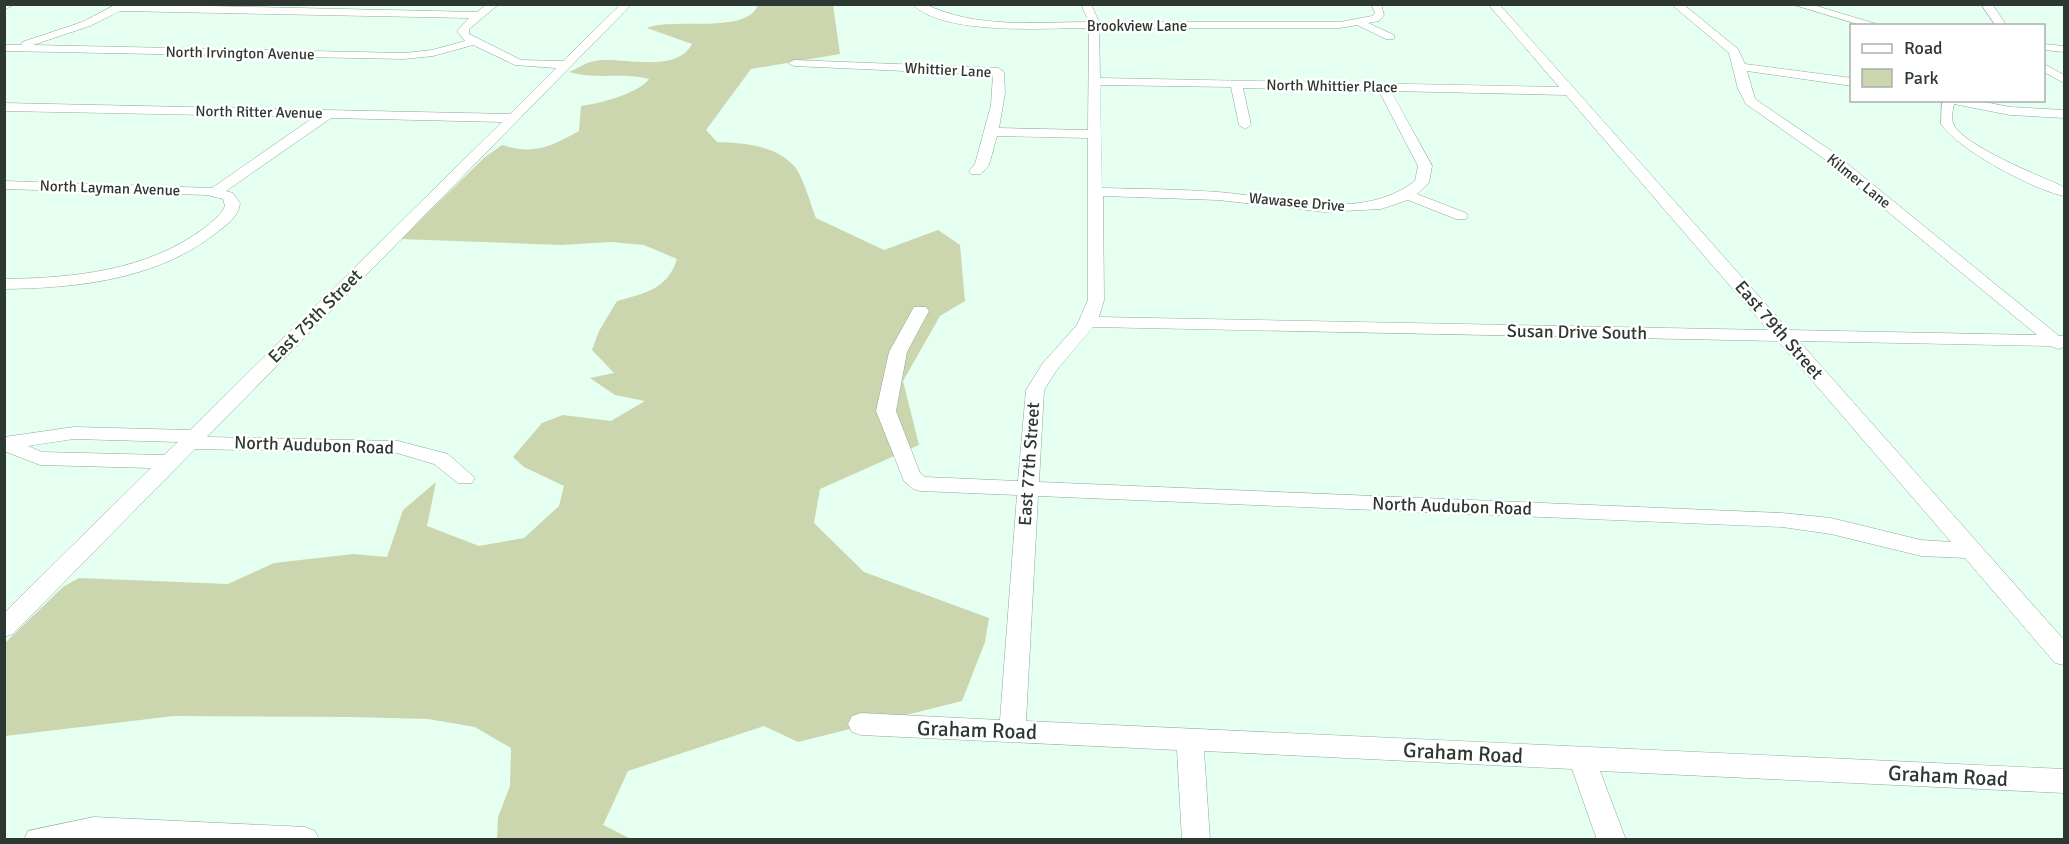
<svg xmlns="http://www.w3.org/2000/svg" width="2069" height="844" font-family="Signika,sans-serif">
	<rect width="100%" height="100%" fill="#e5fff1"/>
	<!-- green -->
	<path fill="#cbd6ae" d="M758,5H833L840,54L751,69L706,130L717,142C744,143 776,145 795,167C803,177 811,205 816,218L884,250L938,230L960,245L965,301L940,316L903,381L919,445L820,489L814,523L864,572L989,618L985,642L962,701L798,742L764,726L628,771L603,825L633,840L497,839L498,817L510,786L511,748L475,727L428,719L350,717L174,716L5,736V643L63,587L79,578L228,584L274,563L353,554L387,557L403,510L436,482L427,526L479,546L524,538L559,506L564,486L524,467L513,457L542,423L563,415L611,421L645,401L615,395L590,378L614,373L592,350L599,331L617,301C645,293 667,290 677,259L644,245L611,242L561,245L401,239L484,158L502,145C534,155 550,147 579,131L581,106C598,104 640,93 649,79C623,72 595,80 569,72C577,69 586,62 595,61C619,56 676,75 692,44L647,28C673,17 747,35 758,5Z"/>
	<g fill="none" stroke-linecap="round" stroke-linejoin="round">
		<defs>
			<path id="minor" d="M4,4H15L4,10Z
				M117,4L477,12L487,4H499L469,29V34L521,60L563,61L621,4H632L207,437L398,441L448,454L475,478L472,483H458L434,464L397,453L195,449L13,634L4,637V613L151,468L40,465L4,451V437L74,427L190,430L502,122L331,118L226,191L233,193L240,203C239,217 225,226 215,234C155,280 77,288 4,289V279C73,278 146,271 203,229C211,222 221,216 225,206L223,199L207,195L4,189V181L212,188L314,117L4,111V103L510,114L556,68L515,65L473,45L433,56L404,59L4,51V45H21L22,42L82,22ZM120,11L469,18L457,31L465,41L432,50L404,53L33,45L90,26ZM74,439L178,442L164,455L42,452L28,446Z
				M925,4C976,29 1034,22 1089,22L1081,4H1091L1099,22H1340L1372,16L1375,13L1371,4H1381L1384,15L1379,21L1368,23L1394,35V39H1386L1357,25L1340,28H1099L1100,78L1559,87L1488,4H1499L1789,330L2037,335L1823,158L1746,104L1738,89L1729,53L1671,4H1683L1738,49L1745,64L1852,78V86L1747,71L1755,99L1833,152L2059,336H2064V347L2058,349L2050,346L1799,341L2064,640V665L2055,663L1965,558L1921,556L1831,534L1782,527L1038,496L1026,721L2064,769V793L1600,771L1626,840H1597L1572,769L1204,751L1210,840H1182L1177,750L861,735L852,732L848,724L852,716L861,713L1000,720L1017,495L920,491L913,489L904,481L876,411L889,352L914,307H926L929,311L907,352L896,411L920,473L925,477L1018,481L1026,390L1043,363L1077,325L1088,300V138L997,136L989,165L981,174H971L969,171L975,164L991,105L993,75L794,66L788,63L794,60L998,68L1004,72L1005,93L999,128L1088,130L1089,28C1044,28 946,36 913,5ZM1100,85L1231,87L1239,125L1245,129L1251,125L1243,88L1379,91L1418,166L1415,181C1360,223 1281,197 1218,192C1179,189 1141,189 1102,188ZM1391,91L1566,95L1768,330L1099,317L1104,300L1103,196L1218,200L1325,212L1381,209L1408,200L1456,219H1466L1468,216L1466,213L1417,194L1429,183L1432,166ZM1093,327L1778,341L1951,542L1921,540L1831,518L1782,513L1039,482L1044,390L1056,371Z
				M1791,4H1810L1883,26H1864Z
				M1981,4H1992L2007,26H1996Z
				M2044,44L2064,46V52L2044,50Z
				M2044,64L2064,75V83L2044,72Z
				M1942,100H1974L2010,107L2064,110V118L2010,115L1954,104C1953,110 1951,117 1953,123C1962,146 2041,176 2064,187V196C2034,190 1958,150 1941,124Z
				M94,817L305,827L315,831L319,840H24L28,831Z"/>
		</defs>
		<!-- minor casing -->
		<use href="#minor" stroke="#8ea79a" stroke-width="1"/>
		<!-- minor -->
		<use href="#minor" fill="#fff" fill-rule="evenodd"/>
	</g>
	<g text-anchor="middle" stroke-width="5" stroke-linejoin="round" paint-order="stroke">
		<!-- far-street labels -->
		<g font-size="15" fill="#2e3832" stroke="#fff">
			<text x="1137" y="31">Brookview Lane</text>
			<text transform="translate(240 53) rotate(1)" y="5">North Irvington Avenue</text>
			<text transform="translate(948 70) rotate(3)" y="5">Whittier Lane</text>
			<text transform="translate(1332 86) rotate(1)" y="5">North Whittier Place</text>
			<text transform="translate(259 112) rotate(1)" y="5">North Ritter Avenue</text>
			<text transform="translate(1859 181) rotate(39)" y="5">Kilmer Lane</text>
			<text transform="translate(110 188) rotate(2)" y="5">North Layman Avenue</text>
			<text transform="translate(1297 202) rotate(5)" y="5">Wawasee Drive</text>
		</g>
		<!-- street labels -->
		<g font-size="18" fill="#2e3832" stroke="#fff">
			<text transform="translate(315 316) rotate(-45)" y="6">East 75th Street</text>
			<text transform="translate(1779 330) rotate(49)" y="6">East 79th Street</text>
			<text transform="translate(1577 332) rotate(1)" y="6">Susan Drive South</text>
			<text transform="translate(314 445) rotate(2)" y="6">North Audubon Road</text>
			<text transform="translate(1029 464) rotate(-86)" y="6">East 77th Street</text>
			<text transform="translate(1452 506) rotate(2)" y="6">North Audubon Road</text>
		</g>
		<!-- near-street labels -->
		<g font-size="21" fill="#2e3832" stroke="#fff">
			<text transform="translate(977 730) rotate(2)" y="7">Graham Road</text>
			<text transform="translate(1463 753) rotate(3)" y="7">Graham Road</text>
			<text transform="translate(1948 776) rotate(3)" y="7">Graham Road</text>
		</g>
	</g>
	<!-- border -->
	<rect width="2069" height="844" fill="none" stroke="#2e3832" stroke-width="12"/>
	<!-- legend -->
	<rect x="1850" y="24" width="195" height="78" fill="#ffffff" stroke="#abafad" stroke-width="1.5"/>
	<rect x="1862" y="44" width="30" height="9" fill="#ffffff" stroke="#abafad" stroke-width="1.5"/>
	<text x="1904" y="54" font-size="18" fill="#2e3832">Road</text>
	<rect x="1862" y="69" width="30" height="18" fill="#cbd6ae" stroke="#abafad" stroke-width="1.5"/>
	<text x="1904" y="84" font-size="18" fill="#2e3832">Park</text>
</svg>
